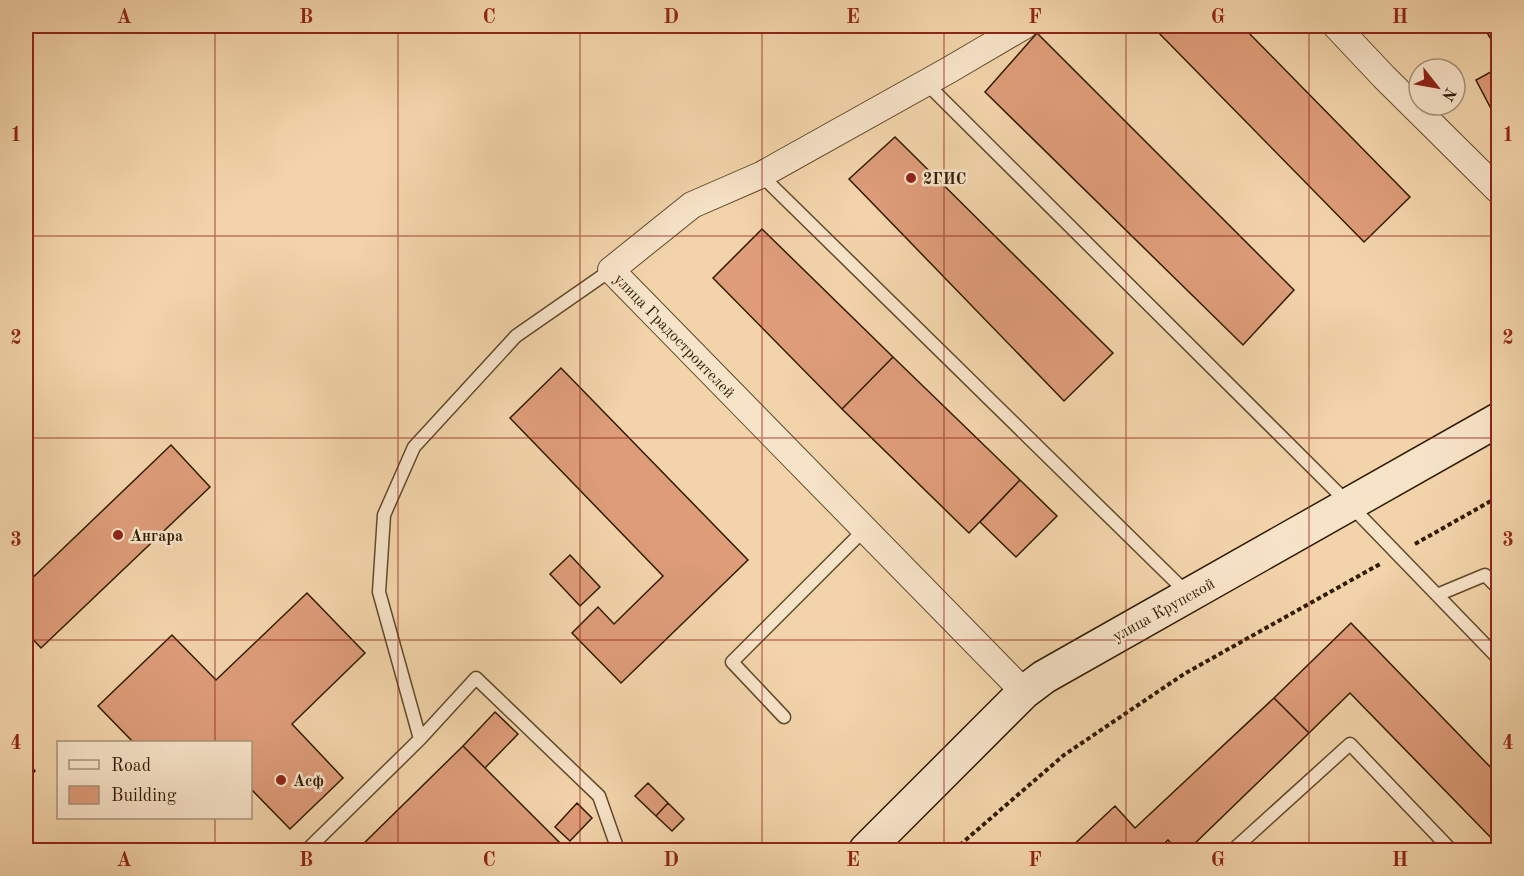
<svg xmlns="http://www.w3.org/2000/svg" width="1524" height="876" font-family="'Old Standard TT',serif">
	<rect width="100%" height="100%" fill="#f3d4aa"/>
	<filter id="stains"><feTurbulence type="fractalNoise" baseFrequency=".00333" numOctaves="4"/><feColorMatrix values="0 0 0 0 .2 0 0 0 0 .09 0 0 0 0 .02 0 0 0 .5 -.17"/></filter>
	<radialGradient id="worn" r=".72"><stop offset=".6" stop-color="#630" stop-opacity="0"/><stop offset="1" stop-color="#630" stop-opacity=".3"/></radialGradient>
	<!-- building -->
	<path fill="#de9c79" stroke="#301c00" stroke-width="1.5" d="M1152,26H1242L1410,197L1364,242Z
		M1483,26H1498V51Z
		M1037,33L1294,290L1243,345L985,92Z
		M1498,68V122L1476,80Z
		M895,137L1113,353L1064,401L849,179Z
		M762,229L893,357L842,409L713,278Z
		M893,357L1020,480L969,533L842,409Z
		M561,368L748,560L621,683L572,633L598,607L614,624L663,576L510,418Z
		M171,445L210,487L41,648L26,632V584Z
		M1020,480L1057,516L1016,557L980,522Z
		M570,555L600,587L580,606L550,574Z
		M307,593L365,653L292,724L343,778L290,829L250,788V742H133L98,706L172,635L216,680Z
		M1351,623L1498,775V845L1350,693L1309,733L1274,698Z
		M1274,698L1309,733L1188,850H1178L1168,840L1157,850H1068L1115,806L1135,828Z
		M495,712L518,734L485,768L463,746Z
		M463,746L565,848L562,850H357Z
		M26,760L35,771L26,780Z
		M648,783L668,803L656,816L635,796Z
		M577,803L592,818L570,841L555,827Z
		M668,803L684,819L672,831L656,816Z"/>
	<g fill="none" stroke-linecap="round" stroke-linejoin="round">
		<defs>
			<path id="service" d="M926,83L1349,504L1498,658
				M761,175L1188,594
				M1437,595L1485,575L1498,588
				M784,717L732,662L865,529
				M420,739L476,678L599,796L618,850
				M307,850L420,739L379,592L384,515L414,447L516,336L611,270
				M1233,850L1350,744L1451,850"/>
			<path id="minor" d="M1024,26L949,70L761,175L692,205L611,270L1024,692
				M1336,26L1384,77L1498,190"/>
			<path id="secondary" d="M866,850L1024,692L1044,677L1498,420"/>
		</defs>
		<!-- service casing -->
		<use href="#service" stroke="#614a2a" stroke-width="15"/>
		<!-- minor casing -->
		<use href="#minor" stroke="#614a2a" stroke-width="28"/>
		<!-- secondary casing -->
		<use href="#secondary" stroke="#301c00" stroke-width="36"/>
		<!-- path -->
		<path stroke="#301c00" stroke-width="4" stroke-dasharray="4.5 3" stroke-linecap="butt" d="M1415,544L1498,497
			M954,850L1064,755L1184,674L1380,564"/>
		<!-- service -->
		<use href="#service" stroke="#f7e3c8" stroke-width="12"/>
		<!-- minor -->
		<use href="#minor" stroke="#f7e3c8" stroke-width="26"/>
		<!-- secondary -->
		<use href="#secondary" stroke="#f7e3c8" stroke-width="33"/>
	</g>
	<!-- grid -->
	<path fill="none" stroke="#8f2418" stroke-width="1.5" stroke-opacity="0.55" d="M215,26V742M398,26V850M580,26V850M762,26V850M944,26V850M1126,26V850M1309,26V850M26,236H1498M26,438H1498M26,640H1498M215,818V850"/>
	<!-- markers -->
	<g fill="#8f2418" stroke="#f7e3c8" stroke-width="2">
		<circle cx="911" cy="178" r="6"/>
		<circle cx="118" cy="535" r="6"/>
		<circle cx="281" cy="780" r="6"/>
	</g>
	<g text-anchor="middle" stroke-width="5" stroke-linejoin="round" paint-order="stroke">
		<!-- poi labels -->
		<g font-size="16" font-weight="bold" fill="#301c00" stroke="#f7e3c8" text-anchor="start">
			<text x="923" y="184">2ГИС</text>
			<text x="130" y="541">Ангара</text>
			<text x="293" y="786">Асф</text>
		</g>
		<!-- street labels -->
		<g font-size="16" fill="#301c00" stroke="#f7e3c8">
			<text transform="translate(675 335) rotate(46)" y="6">улица Градостроителей</text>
			<text transform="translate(1163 609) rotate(-29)" y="6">улица Крупской</text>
		</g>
	</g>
	<!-- margin -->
	<rect width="1524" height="876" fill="none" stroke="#f3d4aa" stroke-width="66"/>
	<!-- legend -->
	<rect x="57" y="741" width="195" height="78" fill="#f7e3c8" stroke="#a79378" stroke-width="1.5"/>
	<rect x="69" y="760" width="30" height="9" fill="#f7e3c8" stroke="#a79378" stroke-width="1.5"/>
	<text x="111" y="771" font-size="18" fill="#301c00">Road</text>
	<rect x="69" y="786" width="30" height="18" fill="#de9c79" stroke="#a79378" stroke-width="1.5"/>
	<text x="111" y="801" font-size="18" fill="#301c00">Building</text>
	<!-- north arrow -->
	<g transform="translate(1437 87) rotate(121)"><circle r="28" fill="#f7e3c8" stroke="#a79378" stroke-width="1.5"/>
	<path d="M0-4.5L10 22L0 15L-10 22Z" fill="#8f2418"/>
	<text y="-9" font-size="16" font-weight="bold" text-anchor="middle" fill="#301c00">N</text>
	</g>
	<rect x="33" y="33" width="1458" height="810" fill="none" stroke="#8f2418" stroke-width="2"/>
	<g font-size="20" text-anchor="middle" font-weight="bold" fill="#8f2418">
		<text x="124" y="23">A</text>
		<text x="306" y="23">B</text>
		<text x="489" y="23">C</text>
		<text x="671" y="23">D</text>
		<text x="853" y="23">E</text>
		<text x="1035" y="23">F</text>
		<text x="1218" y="23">G</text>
		<text x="1400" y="23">H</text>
		<text x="16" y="141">1</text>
		<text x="1508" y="141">1</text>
		<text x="16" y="344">2</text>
		<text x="1508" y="344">2</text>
		<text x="16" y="546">3</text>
		<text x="1508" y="546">3</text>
		<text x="16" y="749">4</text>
		<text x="1508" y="749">4</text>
		<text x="124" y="866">A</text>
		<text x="306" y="866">B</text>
		<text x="489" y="866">C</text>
		<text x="671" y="866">D</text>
		<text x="853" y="866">E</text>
		<text x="1035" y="866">F</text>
		<text x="1218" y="866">G</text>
		<text x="1400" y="866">H</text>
	</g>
	<rect width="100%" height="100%" filter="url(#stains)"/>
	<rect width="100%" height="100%" fill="url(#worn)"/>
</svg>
